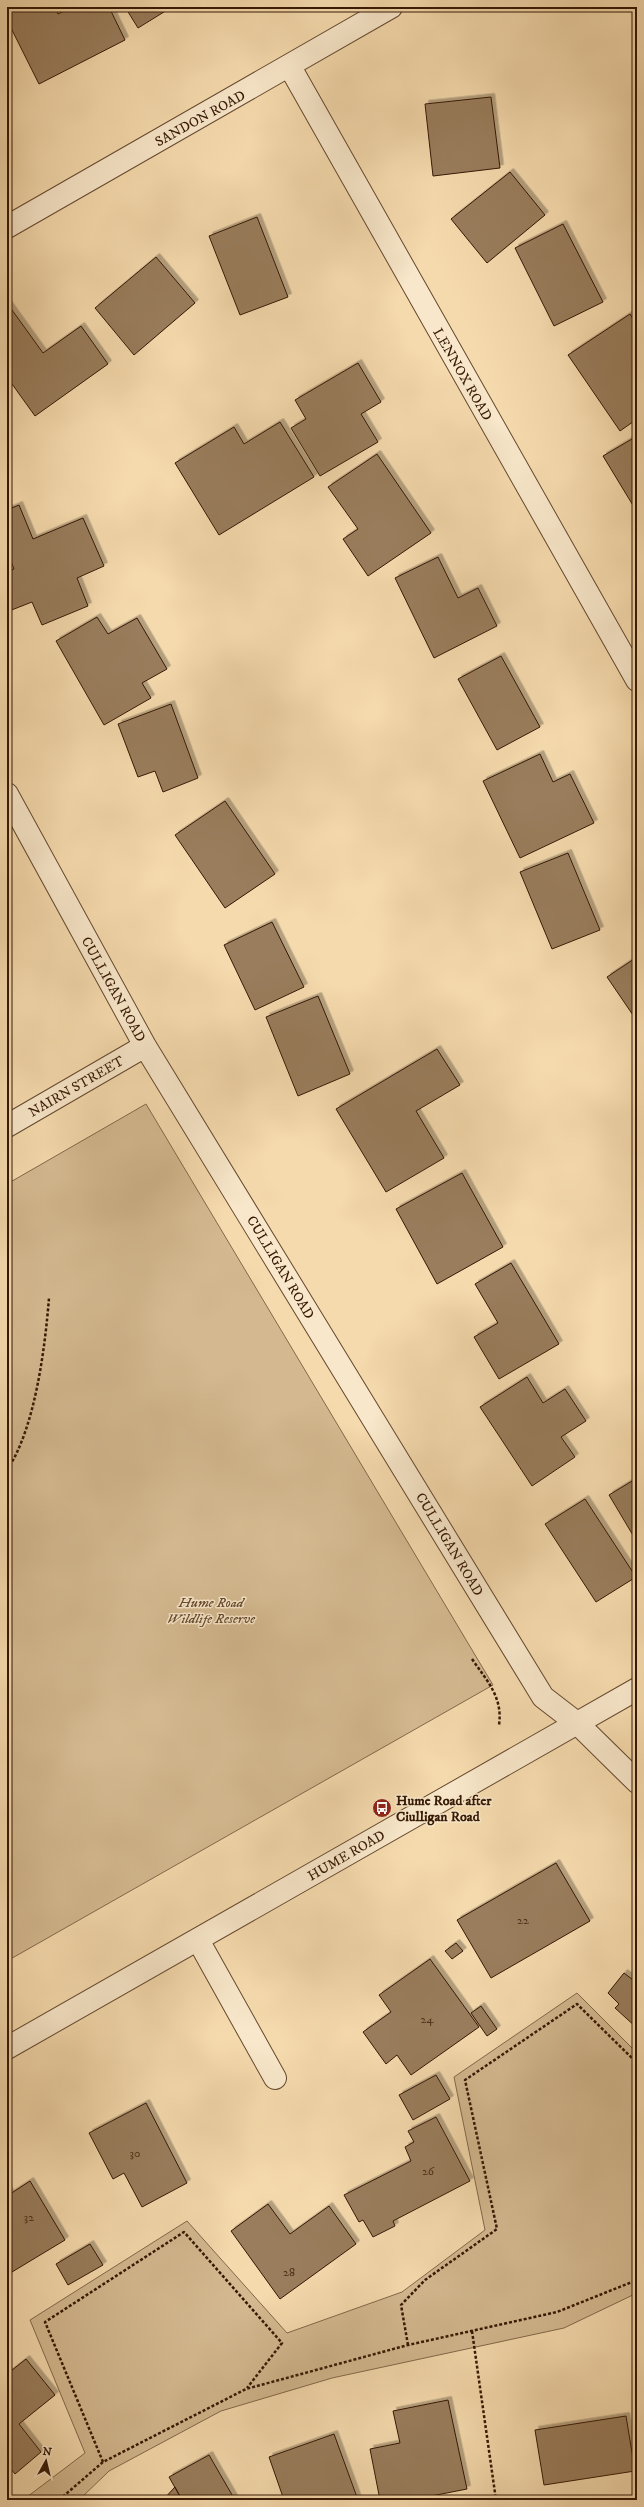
<svg xmlns="http://www.w3.org/2000/svg" width="644" height="2507" font-family="'IM FELL DW Pica',serif">
	<defs>
		<filter id="shadow"><feDropShadow dx="3.5" dy="-3.5" stdDeviation="0" flood-color="#0004"/></filter>
	</defs>
	<rect width="100%" height="100%" fill="#f5daad"/>
	<filter id="stains"><feTurbulence type="fractalNoise" baseFrequency=".005" numOctaves="4"/><feColorMatrix values="0 0 0 0 .2 0 0 0 0 .09 0 0 0 0 .02 0 0 0 .5 -.17"/></filter>
	<radialGradient id="worn" r=".72"><stop offset=".6" stop-color="#630" stop-opacity="0"/><stop offset="1" stop-color="#630" stop-opacity=".3"/></radialGradient>
	<!-- green -->
	<path fill="#d4b990" stroke="#84684a" d="M146,1104L493,1685L7,1961V1184Z
		M577,1993L637,2053V2293L564,2328L332,2378L221,2411L109,2471L79,2500H23L85,2453L30,2320L187,2221L287,2333L402,2292L485,2230L454,2077Z"/>
	<!-- building -->
	<path fill="#997d5c" stroke="#351804" filter="url(#shadow)" d="M7,7H55L58,14L72,7H109L125,40L39,84L7,20Z
		M125,7H172L138,28Z
		M491,97L500,168L433,176L425,104Z
		M510,172L545,215L487,263L451,219Z
		M257,217L288,297L240,315L209,236Z
		M563,224L603,302L554,326L515,248Z
		M156,257L195,303L134,355L95,308Z
		M7,303L43,353L81,326L108,364L35,416L7,377Z
		M630,314L637,325V419L620,431L568,355Z
		M358,363L381,402L361,414L378,442L320,476L291,428L306,419L295,400Z
		M280,422L314,477L219,535L175,463L234,427L244,444Z
		M637,436V512L603,456Z
		M377,454L431,533L368,576L343,539L358,529L328,487Z
		M19,505L33,539L83,518L104,566L77,578L88,606L42,625L32,602L9,611L7,606V572L14,569L7,552V510Z
		M438,557L458,598L478,588L497,626L434,658L395,578Z
		M97,617L108,634L137,618L167,669L142,683L151,698L104,725L56,641Z
		M501,656L540,727L497,750L458,679Z
		M171,704L198,778L163,792L155,771L138,777L118,724Z
		M540,754L553,782L570,774L594,823L520,858L483,781Z
		M225,801L275,874L225,908L175,835Z
		M568,853L600,930L552,949L520,872Z
		M272,922L304,987L255,1010L224,945Z
		M637,957V1021L607,977Z
		M318,996L350,1074L298,1096L266,1017Z
		M437,1049L460,1085L416,1111L444,1158L386,1192L336,1109Z
		M462,1173L503,1247L437,1284L396,1209Z
		M511,1263L559,1344L499,1379L474,1337L498,1323L475,1284Z
		M527,1377L543,1403L565,1389L586,1421L561,1437L575,1457L532,1486L480,1407Z
		M637,1478V1542L609,1495Z
		M585,1499L636,1577L596,1602L545,1524Z
		M556,1863L590,1921L491,1978L457,1920Z
		M456,1943L463,1951L452,1959L445,1951Z
		M430,1959L479,2027L411,2075L397,2055L386,2064L363,2032L391,2012L379,1995Z
		M624,1973L637,1983V2028L615,2008L619,2004L608,1993Z
		M481,2006L497,2029L487,2036L471,2013Z
		M436,2075L450,2099L413,2120L399,2095Z
		M146,2103L187,2183L142,2207L124,2173L113,2179L89,2133Z
		M436,2117L470,2181L393,2221L395,2226L373,2237L363,2220L359,2222L344,2195L411,2161L405,2147L414,2142L408,2131Z
		M30,2181L65,2240L7,2275V2188L10,2194Z
		M268,2204L290,2234L329,2206L356,2244L280,2299L231,2231Z
		M90,2244L103,2265L68,2285L56,2264Z
		M26,2359L55,2395L19,2424L41,2452L15,2474L7,2464V2374Z
		M448,2400L467,2489L411,2500H380L370,2449L400,2443L393,2411Z
		M626,2416L635,2471L544,2485L535,2430Z
		M334,2434L358,2500H284L269,2457Z
		M209,2455L235,2500H182L169,2477Z
		M175,2487L182,2500H163Z"/>
	<g fill="none" stroke-linecap="round" stroke-linejoin="round">
		<defs>
			<path id="minor" d="M290,67L637,680
				M7,227L391,7
				M7,794L145,1046L543,1697L578,1724L637,1782
				M7,1126L145,1046
				M198,1940L275,2078"/>
			<path id="tertiary" d="M7,2048L637,1689"/>
		</defs>
		<!-- minor casing -->
		<use href="#minor" stroke="#65482e" stroke-width="24"/>
		<!-- tertiary casing -->
		<use href="#tertiary" stroke="#65482e" stroke-width="24"/>
		<!-- path -->
		<path stroke="#351804" stroke-width="2.5" stroke-dasharray="3 2" stroke-linecap="butt" d="M7,1470C35,1429 45,1348 49,1298
			M472,1659C487,1681 503,1697 499,1725
			M472,2331L496,2500
			M408,2345L401,2305L425,2280L497,2229L465,2080L577,2004L637,2063
			M103,2462L45,2322L184,2232L282,2343L247,2388
			M59,2500L103,2462L246,2389L408,2345L557,2312L637,2280"/>
		<!-- minor -->
		<use href="#minor" stroke="#f8e7ca" stroke-width="22"/>
		<!-- tertiary -->
		<use href="#tertiary" stroke="#f8e7ca" stroke-width="22"/>
	</g>
	<!-- icons -->
	<defs>
		<symbol id="bus-disc" viewBox="-11 -11 22 22"><circle r="9.5" fill="#8f2418" stroke="#f8e7ca"/><path d="M-5-6H5V4H4V6H2V4H-2V6H-4V4H-5ZM-3.5-4V0h7V-4ZM-3.5 1.2v1.5H-2V1.2ZM2 1.2v1.5H3.5V1.2Z" fill="#fff"/></symbol>
	</defs>
	<g fill-rule="evenodd">
		<use href="#bus-disc" x="371" y="1797" width="22" height="22"/>
	</g>
	<g text-anchor="middle" stroke-width="3" stroke-linejoin="round" paint-order="stroke">
		<!-- number labels -->
		<g font-size="12" fill="#4e311a">
			<text x="523" y="1924">22</text>
			<text x="427" y="2023">24</text>
			<text x="135" y="2157">30</text>
			<text x="428" y="2175">26</text>
			<text x="29" y="2221">32</text>
			<text x="289" y="2276">28</text>
		</g>
		<!-- street labels -->
		<g font-size="14" fill="#351804" stroke="#f8e7ca">
			<text transform="translate(200 118) rotate(-29)" y="5">SANDON ROAD</text>
			<text transform="translate(463 374) rotate(60)" y="5">LENNOX ROAD</text>
			<text transform="translate(114 989) rotate(61)" y="5">CULLIGAN ROAD</text>
			<text transform="translate(76 1086) rotate(-30)" y="5">NAIRN STREET</text>
			<text transform="translate(281 1267) rotate(59)" y="5">CULLIGAN ROAD</text>
			<text transform="translate(450 1544) rotate(59)" y="5">CULLIGAN ROAD</text>
			<text transform="translate(346 1855) rotate(-30)" y="5">HUME ROAD</text>
		</g>
		<!-- park labels -->
		<g font-size="14" font-style="italic" fill="#65482e" stroke="#f8e7ca">
			<text x="211" y="1607">Hume Road<tspan x="211" dy="16">Wildlife Reserve</tspan></text>
		</g>
		<!-- poi labels -->
		<g font-size="14" font-weight="bold" fill="#351804" stroke="#f8e7ca" text-anchor="start">
			<text x="396" y="1805">Hume Road after<tspan x="396" dy="16">Ciulligan Road</tspan></text>
		</g>
	</g>
	<!-- margin -->
	<rect width="644" height="2507" fill="none" stroke="#f5daad" stroke-width="24"/>
	<rect x="8" y="8" width="628" height="2491" fill="none" stroke="#351804" stroke-width="2"/>
	<rect x="12" y="12" width="620" height="2483" fill="none" stroke="#351804"/>
	<!-- north arrow -->
	<g transform="translate(46 2461) rotate(8)" stroke="#f8e7ca" stroke-width="3" paint-order="stroke">
	<path d="M0-3L7 15L0 10L-7 15Z" fill="#351804"/>
	<text y="-6" font-size="11" font-weight="bold" text-anchor="middle" fill="#351804">N</text>
	</g>
	<rect width="100%" height="100%" filter="url(#stains)"/>
	<rect width="100%" height="100%" fill="url(#worn)"/>
</svg>
